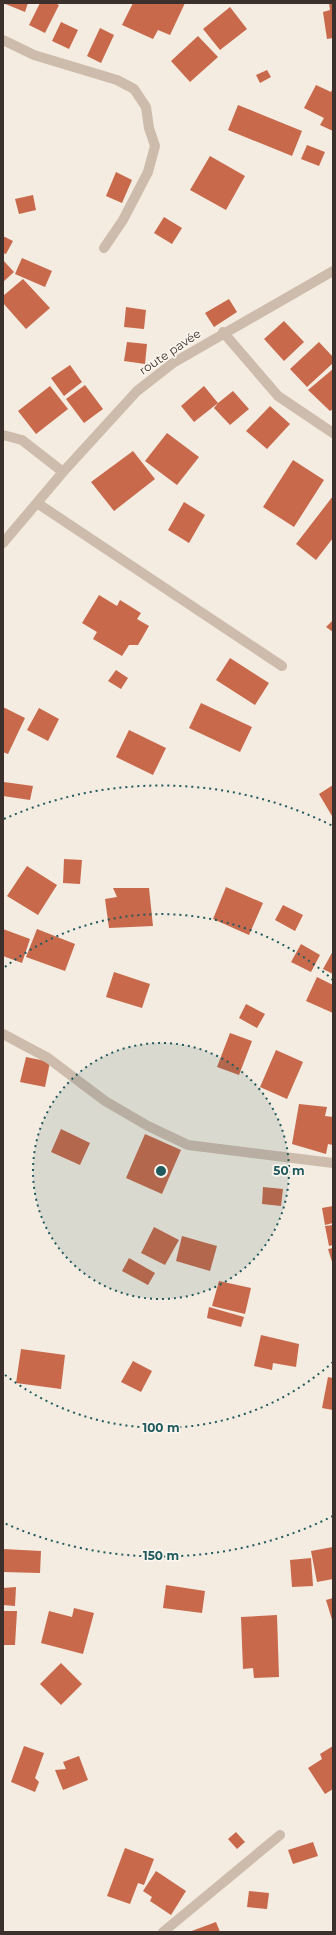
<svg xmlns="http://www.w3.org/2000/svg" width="336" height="1935" font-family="Montserrat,sans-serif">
	<rect width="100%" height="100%" fill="#f4ebe1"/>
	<!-- building -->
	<path fill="#c8694b" d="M3,3H28L25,12Z
		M40,3H55L59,5L45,33L29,25Z
		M133,3H185L170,35L158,30L153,39L122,25Z
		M329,3H333V38L327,39L323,12L330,10Z
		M230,7L247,29L220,50L203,29Z
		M61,22L78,30L69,49L52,41Z
		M100,28L114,35L101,63L87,56Z
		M198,36L218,57L190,82L171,61Z
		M267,70L271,77L260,83L256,75Z
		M316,85L331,92L333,88V131L320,125L324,118L304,108Z
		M238,105L302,131L292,156L228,130Z
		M307,145L325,152L319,166L301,159Z
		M210,156L245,176L226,210L190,190Z
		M116,172L132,180L122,203L106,196Z
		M33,195L36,210L19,214L15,199Z
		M164,217L182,228L172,244L154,233Z
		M3,236L13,241L6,254L3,253Z
		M22,258L52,271L45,287L15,274Z
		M3,260L14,272L3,282Z
		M23,279L50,308L26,329L3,303V296Z
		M229,299L237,312L214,327L205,313Z
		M126,307L146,310L144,329L124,327Z
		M284,321L304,342L284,361L264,339Z
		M127,342L147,344L145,364L124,361Z
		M319,342L333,357V363L307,387L290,369Z
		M70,365L82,382L64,396L51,378Z
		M333,369V409L330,411L308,390Z
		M85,385L103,409L84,423L66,399Z
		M50,386L68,409L36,434L18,411Z
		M204,386L218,403L233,391L249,409L230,425L214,408L218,403L194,422L181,406Z
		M270,406L290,424L267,449L246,431Z
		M167,433L199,457L177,485L145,461Z
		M133,451L155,479L114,511L91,482Z
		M293,460L324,480L294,527L263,507Z
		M333,496V538L316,560L296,544Z
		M184,502L205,515L189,543L168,530Z
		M99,595L117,606L120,600L141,613L137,619L149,626L138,645H129L122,656L93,639L97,632L82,623Z
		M333,620V632L326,627Z
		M230,658L269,683L255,705L216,680Z
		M116,670L128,678L121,689L108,681Z
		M201,703L252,727L240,752L189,728Z
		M3,707L25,718L8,754L3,752Z
		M39,708L59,719L48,741L27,730Z
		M129,730L166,748L153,775L116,757Z
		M4,782L33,786L30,800L3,796Z
		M333,785V815L332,816L319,794Z
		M64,859L82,860L80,884L63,883Z
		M27,866L57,885L38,915L7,896Z
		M226,887L263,903L249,935L213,919Z
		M113,888H149L153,926L109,928L105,899L117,897Z
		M283,905L303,915L295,931L275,920Z
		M3,929L30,939L22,963L3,956Z
		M37,929L75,944L65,971L26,957Z
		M301,944L320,955L311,972L291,962Z
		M333,951V974L323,969Z
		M114,972L150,984L142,1008L106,997Z
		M317,977L333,985V1013L306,1001Z
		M246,1004L265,1014L257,1028L239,1018Z
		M230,1033L252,1041L239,1075L217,1067Z
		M276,1050L303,1062L287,1099L260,1087Z
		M26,1057L50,1062L45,1087L20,1082Z
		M299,1104L327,1107L325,1116L333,1117V1145L328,1144L326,1154L292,1144Z
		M61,1129L90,1143L80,1165L51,1152Z
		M145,1134L181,1150L162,1194L126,1178Z
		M263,1187L283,1189L281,1206L262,1204Z
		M333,1206V1223L325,1225L322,1208Z
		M333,1225V1245L329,1246L325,1226Z
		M154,1227L179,1240L165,1265L141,1253Z
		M182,1236L217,1246L210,1271L176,1261Z
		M333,1248V1265L328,1249Z
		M129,1258L155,1273L148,1285L122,1271Z
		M219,1281L251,1288L245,1314L212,1306Z
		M209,1307L244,1317L241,1327L207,1318Z
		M261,1335L299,1344L296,1367L273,1363L272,1370L254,1366Z
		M21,1349L65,1355L61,1389L16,1383Z
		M133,1361L152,1371L141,1392L121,1382Z
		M328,1377L333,1378V1410L322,1408Z
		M333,1547V1579L317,1582L311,1551Z
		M3,1549L41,1551L40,1573L3,1572Z
		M311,1558L313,1586L292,1587L290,1560Z
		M166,1585L205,1591L202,1613L163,1608Z
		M16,1587L15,1606L3,1605V1588Z
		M333,1598V1623L326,1600Z
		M74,1608L94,1613L83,1654L41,1643L49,1611L72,1617Z
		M3,1611H17L15,1645H3Z
		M277,1615L279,1677L254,1678L253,1668L243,1669L241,1617Z
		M61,1663L82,1684L61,1705L40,1684Z
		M24,1746L44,1753L35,1778L39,1782L35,1792L11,1782Z
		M333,1746V1789L325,1794L308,1768L322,1759L320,1754Z
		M79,1756L88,1780L63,1790L55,1770L66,1769L63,1762Z
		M236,1832L245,1842L237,1849L228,1839Z
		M313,1842L318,1856L293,1864L288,1850Z
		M125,1848L154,1859L144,1885L138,1883L130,1904L107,1896Z
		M156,1871L186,1891L171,1915L150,1901L152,1897L143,1891Z
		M249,1891L269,1893L267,1909L247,1907Z
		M216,1922L220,1932H189Z"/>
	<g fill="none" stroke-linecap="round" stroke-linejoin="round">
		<!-- minor -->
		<path stroke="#cdbbac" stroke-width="10" d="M3,40L34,55L117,80L134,89L146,107L149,128L155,146L148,172L123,220L104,248
			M223,332L278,396L333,433
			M3,435L22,440L63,472
			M37,503L282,666
			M3,543L63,472L137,391L173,363L333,271
			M3,1034L48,1058L105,1101L148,1126L188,1145L333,1163
			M163,1932L280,1835"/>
	</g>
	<!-- distance rings -->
	<circle cx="161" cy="1171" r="128" fill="#1f5a5e" fill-opacity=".12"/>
	<g fill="none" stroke="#1f5a5e" stroke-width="2" stroke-dasharray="2 4">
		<circle cx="161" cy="1171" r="128"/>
		<path d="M333 1362A257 257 0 0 1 5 1375M5 967A257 257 0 0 1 333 980"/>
		<path d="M333 1516A385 385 0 0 1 4 1523M4 819A385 385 0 0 1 333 826"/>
	</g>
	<g text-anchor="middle" stroke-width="3.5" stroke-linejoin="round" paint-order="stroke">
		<!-- street labels -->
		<g font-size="12" fill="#3b302b" stroke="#fbf5ee">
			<text transform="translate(170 352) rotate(-34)" y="4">route pavée</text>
		</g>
	</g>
	<circle cx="161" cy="1171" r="6" fill="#1f5a5e" stroke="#fbf5ee" stroke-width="2"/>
	<g font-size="12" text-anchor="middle" font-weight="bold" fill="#1f5a5e" stroke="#fbf5ee" stroke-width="3.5" stroke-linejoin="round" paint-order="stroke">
		<text x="289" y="1175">50 m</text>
		<text x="161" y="1432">100 m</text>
		<text x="161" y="1560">150 m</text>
	</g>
	<!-- border -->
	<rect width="336" height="1935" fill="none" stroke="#3b302b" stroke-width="8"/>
</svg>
